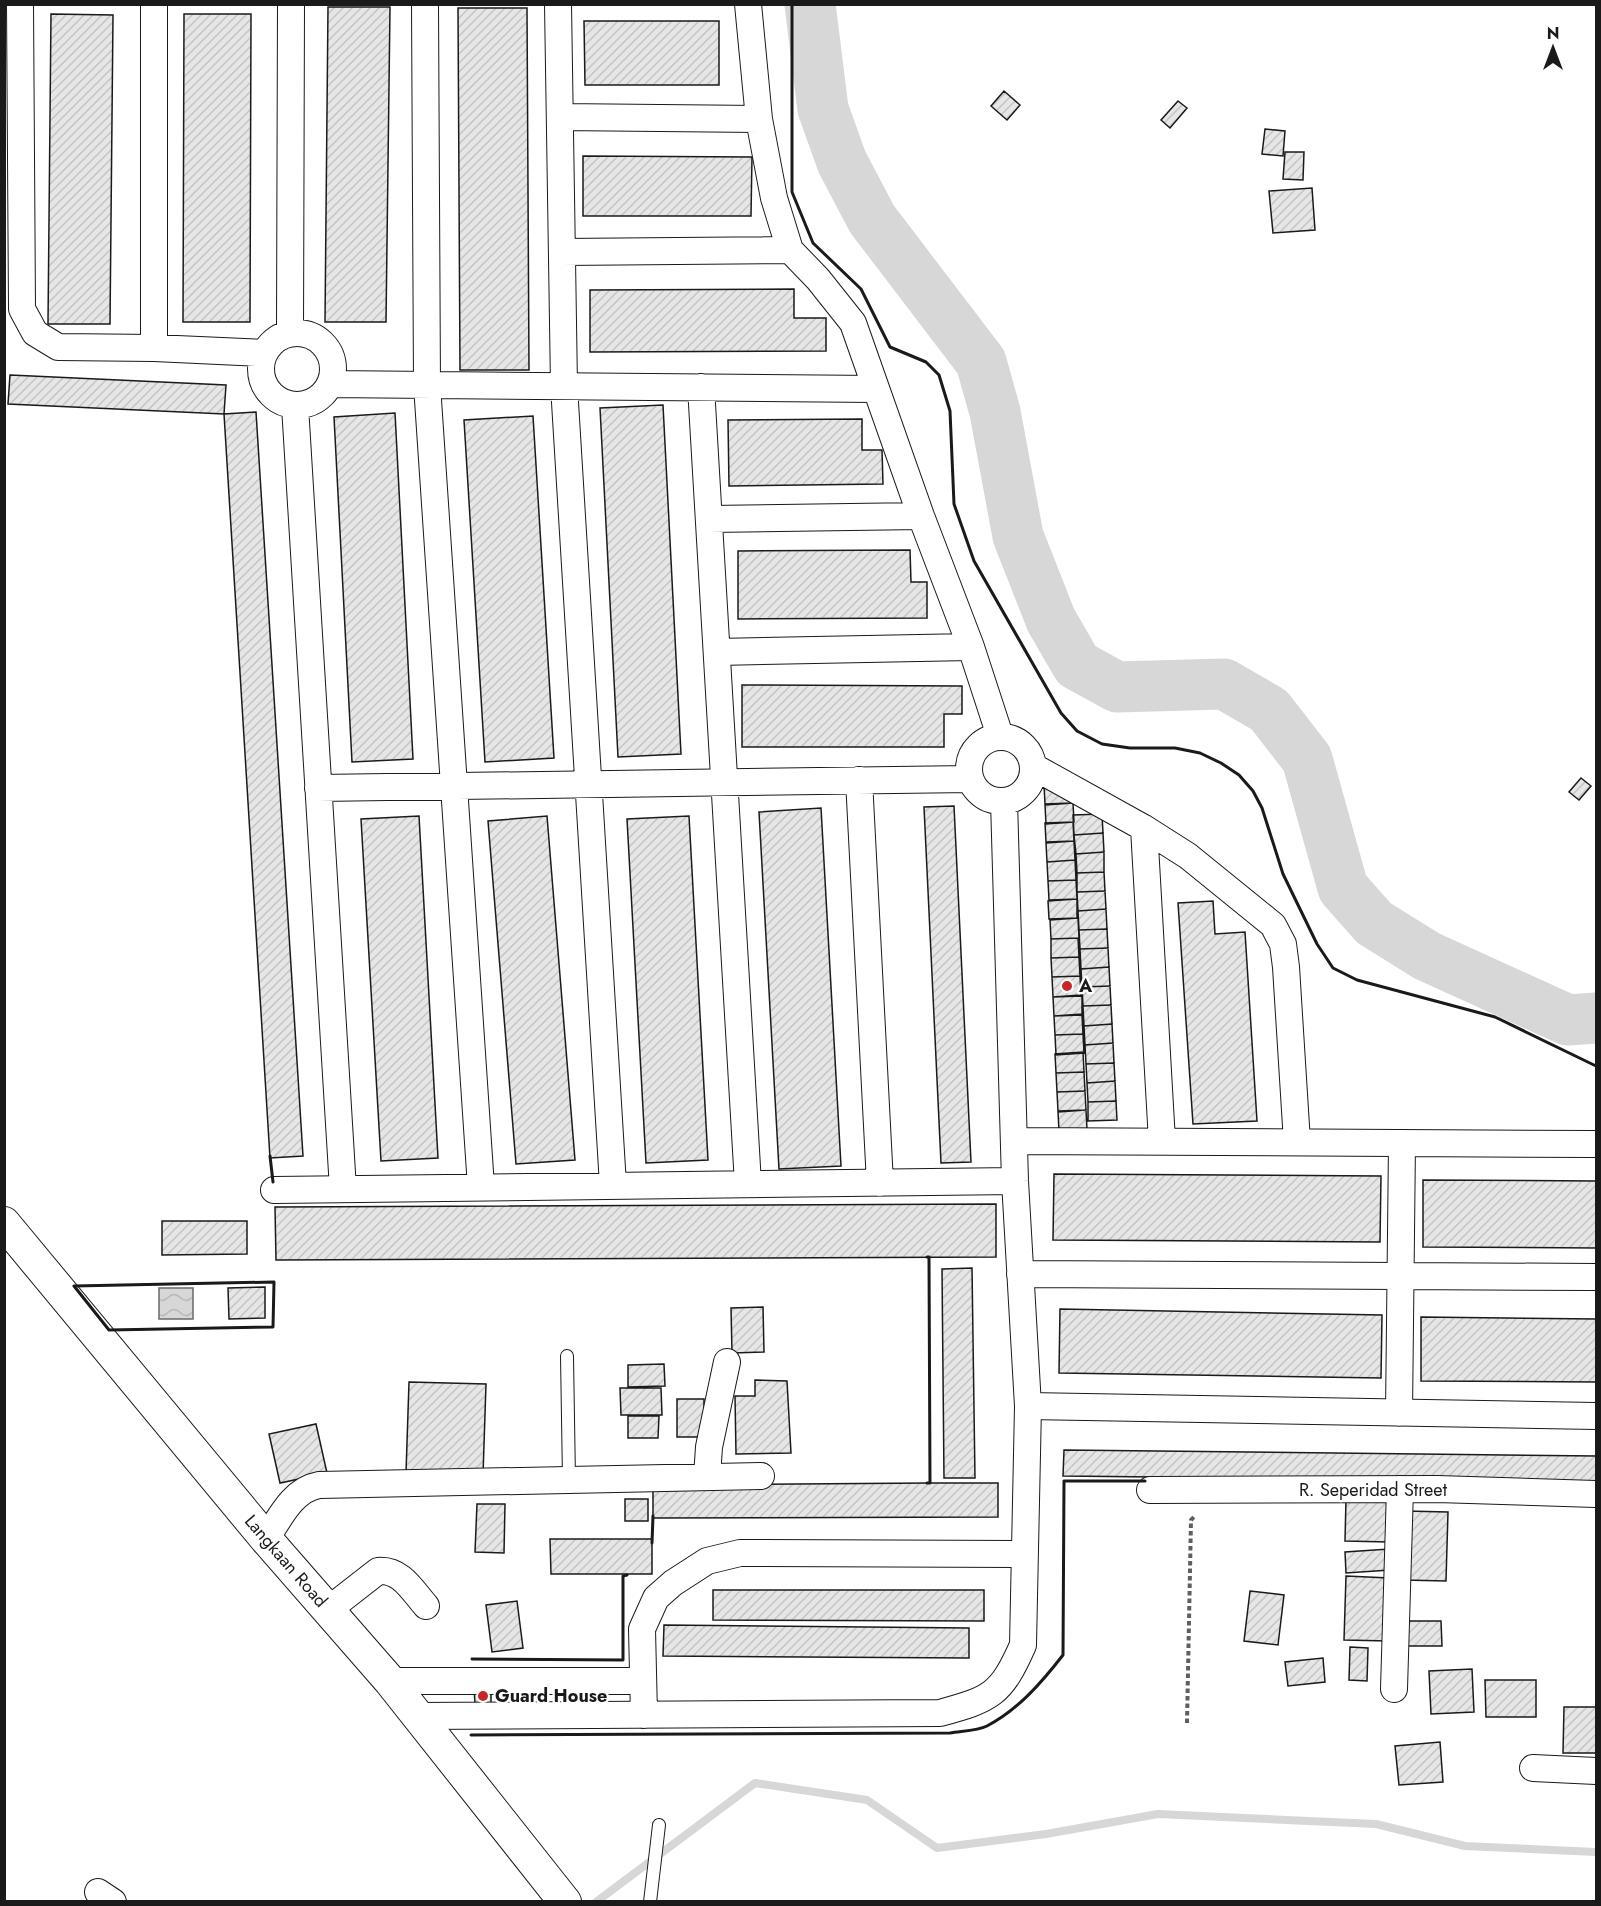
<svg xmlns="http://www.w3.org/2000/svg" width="1601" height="1906" font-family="Jost,sans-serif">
	<defs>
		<pattern id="water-waves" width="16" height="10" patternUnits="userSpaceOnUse" patternTransform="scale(1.5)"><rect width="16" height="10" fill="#d7d7d7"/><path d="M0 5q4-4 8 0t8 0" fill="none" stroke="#b8b8b8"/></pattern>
		<pattern id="building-hatch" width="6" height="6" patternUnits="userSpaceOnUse" patternTransform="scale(1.5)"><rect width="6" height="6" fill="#e6e6e6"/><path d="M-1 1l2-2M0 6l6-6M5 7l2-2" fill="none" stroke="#c5c5c5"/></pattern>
	</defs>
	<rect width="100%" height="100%" fill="#fff"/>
	<!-- water -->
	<path fill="url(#water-waves)" stroke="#6a6a6a" stroke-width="1.5" d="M159,1288H193V1319H159Z"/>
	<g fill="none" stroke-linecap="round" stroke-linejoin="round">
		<!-- stream -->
		<path stroke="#d7d7d7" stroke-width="8" d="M596,1902L755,1783L867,1800L937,1848L1046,1834L1158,1814L1376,1824L1465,1846L1596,1852"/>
		<!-- river -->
		<path stroke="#d7d7d7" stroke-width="51" d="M810,4L823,109L842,162L872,219L981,362L995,412L1018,536L1051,620L1077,665L1117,687L1224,684L1269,710L1307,759L1343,888L1374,923L1427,956L1568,1020L1596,1018"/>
	</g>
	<!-- building -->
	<path fill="url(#building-hatch)" stroke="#1a1a1a" stroke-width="1.5" d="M328,7H390L386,322H325Z
		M458,8H527L529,370H460Z
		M51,14L113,15L110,324H48Z
		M184,14H251L250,322H183Z
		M584,21H719V85H585Z
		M1004,91L1020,105L1007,120L991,106Z
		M1178,101L1187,108L1170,128L1161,120Z
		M1265,129L1285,131L1283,156L1262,154Z
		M1285,152H1304L1303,180L1283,179Z
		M583,156L752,157L751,216H583Z
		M1312,188L1315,230L1273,233L1269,191Z
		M794,289V318H826V351L590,352V290Z
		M10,375L226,385L224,414L8,404Z
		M663,405L681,754L618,757L600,408Z
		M256,412L303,1156L270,1158L224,414Z
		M395,413L413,759L352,762L334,417Z
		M533,416L554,758L485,762L464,420Z
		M862,419V450H882L883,484L729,486L728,420Z
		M910,550L911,582H927V618L738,619V551Z
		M742,685L962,686V714H944V747H742Z
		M1581,778L1591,786L1579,800L1569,792Z
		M1044,785L1072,803L1045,804Z
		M1073,803L1074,822L1046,824L1045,805Z
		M954,806L971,1162L941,1163L924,807Z
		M821,808L841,1166L779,1169L759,812Z
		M1102,814L1103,833L1074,835L1073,815Z
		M419,816L438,1158L381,1161L361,819Z
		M547,816L575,1160L516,1164L488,821Z
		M689,816L708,1160L646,1163L627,819Z
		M1073,822L1074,841L1046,842L1045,823Z
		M1103,833L1104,852L1076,854L1074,835Z
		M1074,841L1075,860L1047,862L1046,843Z
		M1104,852V872L1077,873L1076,854Z
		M1075,860L1076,880L1048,881L1047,862Z
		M1104,872L1105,891L1077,892V873Z
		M1076,880L1077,899L1049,900L1048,881Z
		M1105,891L1106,909L1078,911L1077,892Z
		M1077,899V918L1049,919L1048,901Z
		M1213,901L1215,934L1245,932L1257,1121L1193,1124L1178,903Z
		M1106,909L1107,929L1079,930L1078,911Z
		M1078,918L1079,938L1051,939L1050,920Z
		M1107,929L1108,948L1080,949L1079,930Z
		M1078,938L1079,957L1051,958V939Z
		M1108,948L1109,967L1081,969L1080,949Z
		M1079,957L1080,976L1052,977L1051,958Z
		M1109,967L1110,986L1082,987L1081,969Z
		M1080,976L1081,995L1053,997L1052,977Z
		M1110,986L1111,1005L1083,1006L1082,987Z
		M1082,996V1014L1054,1016L1053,997Z
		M1111,1005L1112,1024L1084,1026L1083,1006Z
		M1082,1015L1083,1034L1055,1035L1054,1016Z
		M1112,1024L1113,1043L1085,1045L1084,1026Z
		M1083,1034L1084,1053L1056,1055L1055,1035Z
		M1113,1043L1114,1063L1086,1064L1085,1045Z
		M1083,1052L1084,1072L1056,1073L1055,1054Z
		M1114,1063L1115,1081L1087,1083L1086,1064Z
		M1084,1072L1085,1091L1057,1092L1056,1073Z
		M1115,1081L1116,1101L1088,1102L1087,1083Z
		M1085,1091L1086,1110L1058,1111L1057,1092Z
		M1116,1101L1117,1120L1088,1121V1102Z
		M1086,1110L1087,1129L1059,1131L1058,1112Z
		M1054,1174L1381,1176L1380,1242L1053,1240Z
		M1423,1180L1596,1181V1248L1423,1247Z
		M996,1204V1257L276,1260L275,1207Z
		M162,1221H247V1254L162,1255Z
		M972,1268L975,1478H944L942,1269Z
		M265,1287V1318L229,1319L228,1288Z
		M763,1307L764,1352L732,1353L731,1308Z
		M1060,1309L1382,1315L1381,1378L1059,1373Z
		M1421,1317L1596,1319V1382L1421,1381Z
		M664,1364L665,1386L628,1387V1365Z
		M755,1380L787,1381L791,1453L736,1454L735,1396H755Z
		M409,1382L486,1384L483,1475L406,1473Z
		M620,1388H661L662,1415H621Z
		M677,1399H704V1437H677Z
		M628,1416H659L658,1438H628Z
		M316,1424L327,1473L280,1483L269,1434Z
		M1064,1450L1596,1456V1482L1063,1476Z
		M930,1483H998V1517L653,1518V1485Z
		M625,1499H648V1521H625Z
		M1346,1499L1389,1500L1388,1542L1345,1541Z
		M477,1504H505L504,1553L475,1552Z
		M1405,1511L1448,1512L1446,1581L1403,1580Z
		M550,1539H652V1574H551Z
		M1389,1549L1390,1570L1346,1573L1345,1552Z
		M1346,1576L1389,1578L1388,1641L1344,1640Z
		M713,1590H984V1621L713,1620Z
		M1250,1591L1284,1595L1278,1645L1244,1641Z
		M517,1601L523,1648L492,1652L486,1605Z
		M1406,1621H1441L1442,1646H1406Z
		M664,1625L969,1628V1658L663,1656Z
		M1350,1647L1368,1648L1367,1681L1349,1680Z
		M1323,1658L1325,1682L1288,1686L1285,1662Z
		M1472,1669L1474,1712L1431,1714L1429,1671Z
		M1485,1680H1536V1717H1486Z
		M474,1687H491V1704H475Z
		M1564,1707H1596V1753H1563Z
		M1440,1742L1443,1782L1399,1785L1395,1746Z"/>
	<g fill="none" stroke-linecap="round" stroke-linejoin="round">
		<defs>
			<path id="service" d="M567,1356L569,1480
				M650,1902L659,1825"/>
			<path id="minor" d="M20,4L22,309L35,333L58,347L154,348L264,353
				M154,4V348
				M425,4L427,385L481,1187
				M558,4L564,386L613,1185
				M748,4L759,119L774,198L790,250L818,279L853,323L921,516L971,647L1000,736
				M560,117L759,119
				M562,252L790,250
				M261 369a36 36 0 1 1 72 0a36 36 0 1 1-72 0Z
				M290,333L291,4
				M330,384L876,389
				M701,387L748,1184
				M295,406L343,1189
				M709,519L921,516
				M717,652L971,647
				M969 769a32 32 0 1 1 64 0a32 32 0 1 1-64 0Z
				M1034,767L1144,828L1188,856L1273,925L1283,944L1286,967L1297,1142
				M859,780L880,1183
				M318,788L970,779
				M1144,828L1162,1141
				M1014,1141L1596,1144
				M274,1190L1015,1181
				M1020,1274L1596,1277
				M1028,1406L1596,1416
				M1399,1413L1402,1143
				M707,1477L709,1447L727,1362
				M1150,1490L1437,1489L1596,1494
				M266,1539C280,1518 292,1490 319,1485L761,1476
				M328,1610L378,1571C401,1569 412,1590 426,1606
				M390,1681H643
				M1394,1689L1400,1489
				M644,1715L642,1629L656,1598L673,1583L707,1561L740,1553L1024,1554
				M417,1716L940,1713C991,1699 1001,1695 1023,1645L1028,1406L1015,1181L1004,801
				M1533,1768L1596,1771
				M98,1892L113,1902"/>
			<path id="tertiary" d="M4,1223L266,1539L390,1681L565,1902"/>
		</defs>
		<!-- service casing -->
		<use href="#service" stroke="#1a1a1a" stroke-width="14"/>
		<!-- minor casing -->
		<use href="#minor" stroke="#1a1a1a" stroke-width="28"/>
		<!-- tertiary casing -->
		<use href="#tertiary" stroke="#1a1a1a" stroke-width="34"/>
		<!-- path -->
		<path stroke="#5f5f5f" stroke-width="4" stroke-dasharray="4.5 3" stroke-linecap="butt" d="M1187,1723L1191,1520L1194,1517"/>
		<!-- service -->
		<use href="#service" stroke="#fff" stroke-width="12"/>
		<!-- minor -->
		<use href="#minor" stroke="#fff" stroke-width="26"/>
		<!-- tertiary -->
		<use href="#tertiary" stroke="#fff" stroke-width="32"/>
		<!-- wall -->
		<path stroke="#1a1a1a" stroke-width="3" d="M792,4V192L813,243L861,289L890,347L926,362L939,375L950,411L954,504L974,561L1061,713L1077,731L1102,744L1130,748H1175L1200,753L1221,763L1239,775L1253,791L1262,808L1283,874L1317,944L1333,968L1357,980L1495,1017L1596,1066
			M270,1156L273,1182
			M927,1257H929L930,1483H927
			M274,1282L273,1327L109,1330L74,1286Z
			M652,1543L653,1516
			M472,1659L623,1660V1576L627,1575
			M471,1735L950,1733C961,1731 977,1731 987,1726C1018,1710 1042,1682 1063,1655L1064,1481H1145"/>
	</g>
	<!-- markers -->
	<g fill="#c62828" stroke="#fff" stroke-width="2">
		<circle cx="1067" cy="986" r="6"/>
		<circle cx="483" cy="1696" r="6"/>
	</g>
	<g text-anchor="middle" stroke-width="4.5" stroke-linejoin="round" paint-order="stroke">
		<!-- poi labels -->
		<g font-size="18" font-weight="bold" fill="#1a1a1a" stroke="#fff" text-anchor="start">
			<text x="1079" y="992">A</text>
			<text x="495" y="1702">Guard House</text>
		</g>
		<!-- street labels -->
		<g font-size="18" fill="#1a1a1a" stroke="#fff">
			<text x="1373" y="1496">R. Seperidad Street</text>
			<text transform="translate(286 1561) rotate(49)" y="6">Langkaan Road</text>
		</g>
	</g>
	<!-- border -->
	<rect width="1601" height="1906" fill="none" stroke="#1a1a1a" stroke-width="12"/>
	<!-- north arrow -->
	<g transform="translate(1553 48)" stroke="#ffffff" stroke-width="4.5" paint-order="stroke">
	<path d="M0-4.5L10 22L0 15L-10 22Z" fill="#1a1a1a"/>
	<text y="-9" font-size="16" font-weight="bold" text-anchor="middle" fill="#1a1a1a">N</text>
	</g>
</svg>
